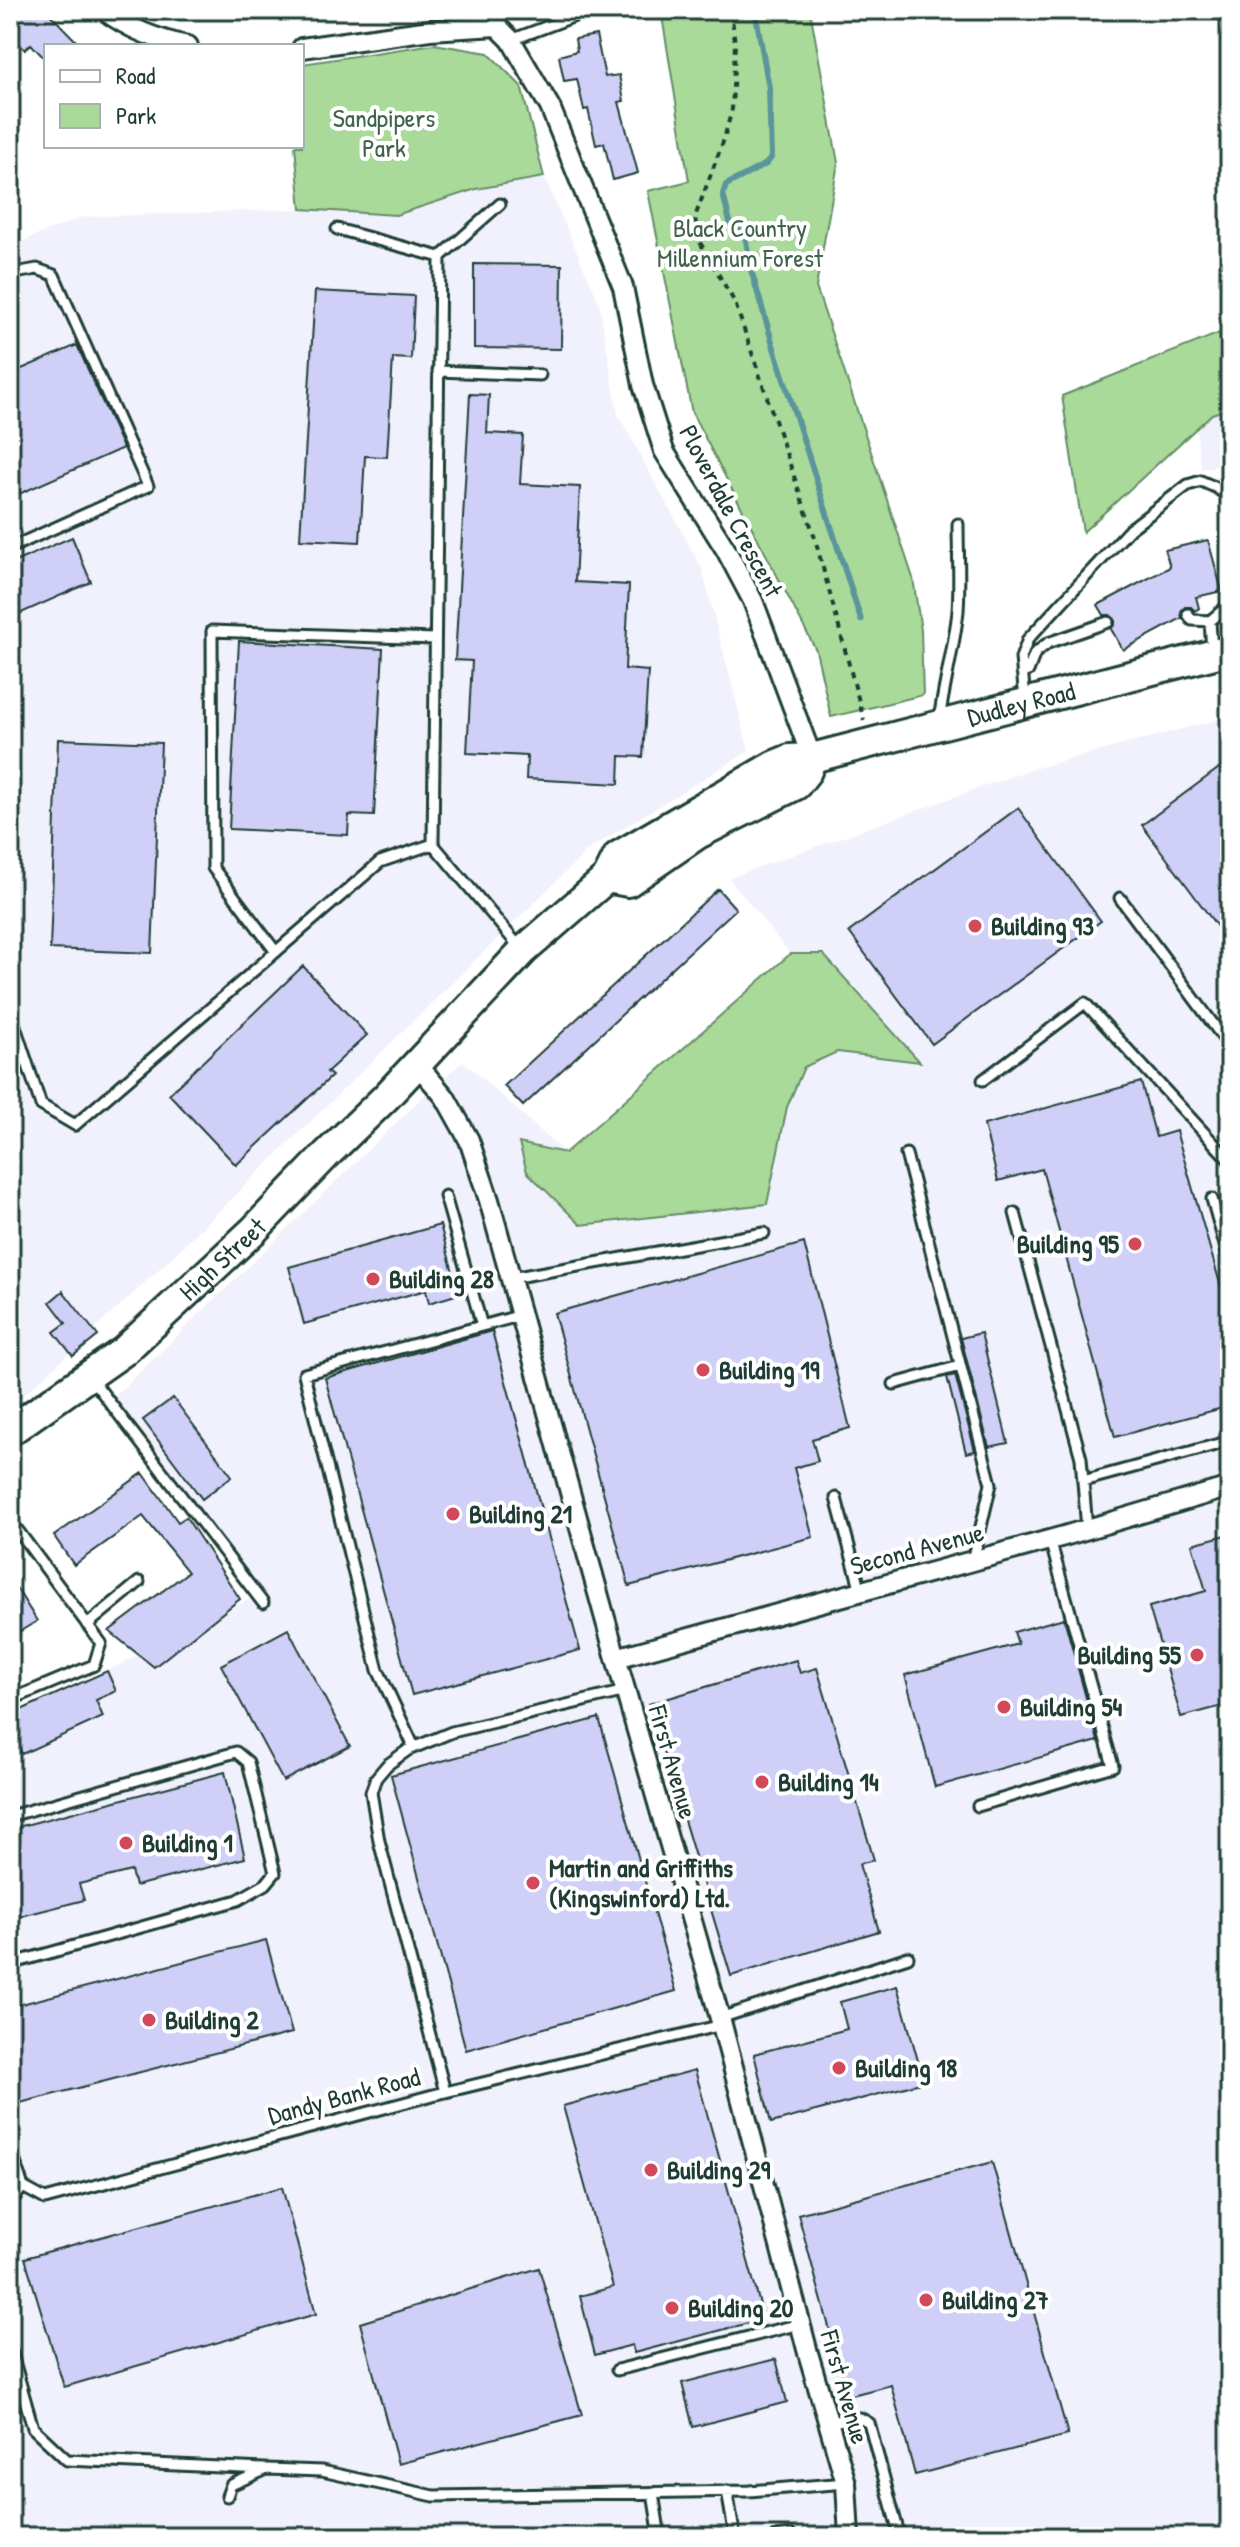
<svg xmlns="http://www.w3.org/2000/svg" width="1240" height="2547" font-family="'Patrick Hand',sans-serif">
	<rect width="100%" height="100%" fill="#fff"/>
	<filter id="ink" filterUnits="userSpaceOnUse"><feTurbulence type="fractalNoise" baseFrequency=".0125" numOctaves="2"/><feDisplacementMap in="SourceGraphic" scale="16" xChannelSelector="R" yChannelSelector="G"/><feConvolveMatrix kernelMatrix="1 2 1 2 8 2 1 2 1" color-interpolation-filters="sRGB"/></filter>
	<g filter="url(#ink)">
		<!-- built -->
		<path fill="#f1f1fd" d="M544,177L599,302L618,414L702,569L749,751L589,849L165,1264L10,1408V246L83,217L301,209L396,215L476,189Z
			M1230,408V463L1201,469L1196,428L1212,414Z
			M1230,716V2537H10V1715L107,1671L254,1597L112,1399L429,1091L463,1061L565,1153L790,954L729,878L1029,770Z"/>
		<!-- green -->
		<path fill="#aada9a" stroke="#648c67" stroke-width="2" d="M661,10H810L838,163L816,287L913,578L921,630L923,695L831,717L816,650L692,413L648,191L689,181Z
			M434,44L488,53L521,86L544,177L476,189L396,215L301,209L295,146H302V64Z
			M1222,332L1230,337V408L1212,414L1083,532L1062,396Z
			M790,954H823L920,1062L837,1052L804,1067L787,1107L767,1204L581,1225L527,1172L519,1143L565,1153Z"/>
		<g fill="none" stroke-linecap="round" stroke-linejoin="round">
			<!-- stream -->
			<path stroke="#5a959b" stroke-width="6" d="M755,10L769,88L771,158L766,164L726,185L723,194L730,222L745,235L751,270L774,348L861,620"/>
		</g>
		<!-- building -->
		<path fill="#d0cff8" stroke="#1f3d34" stroke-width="2" d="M10,10H46L81,46H46V60L31,44L25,50L10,34Z
			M596,35L605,77L619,75L624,101L619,102L638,173L613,180L604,143L596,145L588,109L584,110L577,79L564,81L559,56L577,51L575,39Z
			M474,264L562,265L561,349L474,348Z
			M315,291L414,296L411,359L393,358L387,457L365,456L360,542L300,539Z
			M77,345L123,448L10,498V374Z
			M470,394L489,395L487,433L523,435L520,484L580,487L575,582L629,585L625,669L648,671L643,757L620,756L619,784L526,779L527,756L467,753L472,661L455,660Z
			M72,537L91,582L10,618V564Z
			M1208,540L1222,591L1196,597L1199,608L1195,611L1191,607H1185L1181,611L1182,618L1123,650L1111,629L1115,624V619L1110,615H1104L1098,605L1170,567L1165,550Z
			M239,641L383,649L374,816L349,815L348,835L229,829Z
			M58,739L161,743L152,953L50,949Z
			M1230,760V944L1142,825Z
			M1018,808L1101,921L932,1044L849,932Z
			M718,889L736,909L523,1106L504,1086Z
			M303,966L367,1035L327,1072L332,1076L236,1165L169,1094Z
			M1141,1082L1156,1137L1176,1131L1230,1318V1406L1115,1437L1042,1169L998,1181L984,1125Z
			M440,1225L459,1294L429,1303L426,1290L304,1324L289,1267Z
			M804,1243L850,1428L812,1439L818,1461L794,1468L813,1537L629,1586L554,1313Z
			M63,1291L98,1336L73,1356L54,1332L66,1323L50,1302Z
			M492,1331L580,1650L412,1695L325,1378Z
			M981,1333L1008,1443L989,1447L961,1338Z
			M955,1375L975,1451L966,1453L947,1377Z
			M173,1398L232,1476L202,1499L143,1420Z
			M143,1473L178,1522L186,1517L240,1599L154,1667L109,1631L188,1572L143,1516L74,1565L54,1536Z
			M1230,1534V1704L1181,1717L1149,1607L1206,1591L1192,1544Z
			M10,1578L37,1621L19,1632L10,1618Z
			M1064,1618L1098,1741L935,1787L905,1675L1018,1644L1014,1632Z
			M288,1629L350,1746L283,1781L221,1665Z
			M796,1660L800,1673L817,1668L874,1860L859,1864L879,1931L731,1976L649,1704Z
			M107,1671L116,1691L96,1700L103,1717L22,1754L10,1728V1715Z
			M599,1718L676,1991L466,2050L391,1775Z
			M225,1772L245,1858L135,1886L131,1871L79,1884L84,1900L10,1919V1829Z
			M266,1940L292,2033L20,2103L10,2063V2007Z
			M897,1986L924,2082L771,2123L754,2054L847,2029L840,2002Z
			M695,2070L764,2319L634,2353L632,2345L595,2355L580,2296L613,2287L563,2106Z
			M992,2162L1068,2435L915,2475L891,2385L848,2396L798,2214Z
			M282,2187L316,2314L64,2387L25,2258Z
			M539,2268L582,2415L398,2464L360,2323Z
			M776,2359L787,2402L693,2427L682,2383Z"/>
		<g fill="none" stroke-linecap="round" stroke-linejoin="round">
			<defs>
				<path id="service" d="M511,40L591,10
					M337,229L440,257L433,844L521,949
					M440,257L500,204
					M10,274L37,269L54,275L148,486L10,548
					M438,371L540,375
					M1226,495L1230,512
					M1188,614L1192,620L1210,621
					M1212,651L1210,621L1230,604
					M1022,673L1028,671L1035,653L1048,643L1108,622
					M1025,699L1021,658L1028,639L1130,529L1188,485L1201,481L1217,488L1226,495L1230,494
					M939,721C944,684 954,648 958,611C960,582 958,553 958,524
					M1120,898L1230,1047
					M276,952L213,868L212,631L435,639
					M10,1011L41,1105L75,1125L380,862L433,844
					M983,1080L1085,1003L1230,1161
					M906,1154L991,1484L973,1561
					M445,1196L482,1326
					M1212,1199L1230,1263
					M1015,1213L1081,1458L1087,1529
					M511,1278L764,1233
					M91,1378L263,1603
					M894,1384L960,1366
					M1083,1481L1230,1441
					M836,1498L861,1591
					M10,1520L101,1643L94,1665L10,1700
					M87,1625L139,1582
					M414,1747L378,1670L304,1374L522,1315
					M978,1806L1113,1766L1050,1540
					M10,1816L236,1752L248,1762L275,1873L266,1884L238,1900L10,1964
					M720,2018L908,1957
					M445,2092L379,1841L371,1792L376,1778L387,1765L408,1750L452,1732L626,1691
					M10,2146L23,2187L45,2199L433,2095L722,2025
					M10,2203L23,2187
					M10,2347L33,2428L67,2460L264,2469
					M617,2370L800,2324
					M828,2422L860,2418L869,2423L898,2530
					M727,2491L735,2537
					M653,2493L660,2537
					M227,2496L231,2485L267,2469L322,2471L434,2496L749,2491L846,2483
					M776,2537L791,2535"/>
				<path id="minor" d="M104,10C129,29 157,40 188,46
					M494,10L497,26L511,40L550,107L623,287L643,385L664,451L726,550L753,601L812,758
					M302,48L430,30L497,26
					M417,1064L445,1097L469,1140L489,1200L616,1658L722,2025L808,2353L846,2483L849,2537
					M616,1658L1064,1536L1230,1487"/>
				<g id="primary">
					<path d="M607,878L628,882L698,834L796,785L807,771L812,758"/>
					<path id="s1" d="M10,1431L124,1351L254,1230L327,1154L385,1098L523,951L607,878L618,856L773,766L790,759L812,758L1230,650"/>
				</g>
			</defs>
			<!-- service casing -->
			<use href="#service" stroke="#1f3d34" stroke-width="15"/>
			<!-- minor casing -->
			<use href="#minor" stroke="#1f3d34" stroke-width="24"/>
			<!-- primary casing -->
			<use href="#primary" stroke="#1f3d34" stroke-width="34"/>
			<!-- path -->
			<path stroke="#1f3d34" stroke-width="4" stroke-dasharray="6 6" stroke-linecap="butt" d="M731,10L735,44L732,109L724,139L695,217L698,239L735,303L814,535L864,720"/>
			<!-- service -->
			<use href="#service" stroke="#fff" stroke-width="9"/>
			<!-- minor -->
			<use href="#minor" stroke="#fff" stroke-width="18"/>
			<!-- primary -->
			<use href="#primary" stroke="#fff" stroke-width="28"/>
		</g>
	</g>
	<!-- markers -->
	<g fill="#d1495b" stroke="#fff" stroke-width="3">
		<circle cx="975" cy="926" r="8"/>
		<circle cx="1135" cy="1244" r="8"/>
		<circle cx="373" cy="1279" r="8"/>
		<circle cx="703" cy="1370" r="8"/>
		<circle cx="453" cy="1514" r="8"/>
		<circle cx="1197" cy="1655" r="8"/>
		<circle cx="1004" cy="1707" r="8"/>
		<circle cx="762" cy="1782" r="8"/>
		<circle cx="126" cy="1843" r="8"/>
		<circle cx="533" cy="1883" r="8"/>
		<circle cx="149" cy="2020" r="8"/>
		<circle cx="839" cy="2068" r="8"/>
		<circle cx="651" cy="2170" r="8"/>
		<circle cx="926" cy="2300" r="8"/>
		<circle cx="672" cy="2308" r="8"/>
	</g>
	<g text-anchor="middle" stroke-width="8" stroke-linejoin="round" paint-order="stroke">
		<!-- park labels -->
		<g font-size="26" fill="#42644e" stroke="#fff">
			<text x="384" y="127">Sandpipers<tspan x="384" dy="30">Park</tspan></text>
			<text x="740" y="237">Black Country<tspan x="740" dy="30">Millennium Forest</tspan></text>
		</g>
		<!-- street labels -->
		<g font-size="26" fill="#1f3d34" stroke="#fff">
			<text transform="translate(731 511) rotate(62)" y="9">Ploverdale Crescent</text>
			<text dy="9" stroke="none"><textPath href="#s1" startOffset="1276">Dudley Road</textPath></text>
			<text dy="9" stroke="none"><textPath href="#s1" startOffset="274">High Street</textPath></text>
			<text transform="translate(917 1549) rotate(-15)" y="9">Second Avenue</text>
			<text transform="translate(673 1762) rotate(74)" y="9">First Avenue</text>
			<text transform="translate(344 2096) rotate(-15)" y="9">Dandy Bank Road</text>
			<text transform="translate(845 2387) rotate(74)" y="9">First Avenue</text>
		</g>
		<!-- poi labels -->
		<g font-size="26" font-weight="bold" fill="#1f3d34" stroke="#fff" text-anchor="start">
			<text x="991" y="935">Building 93</text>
			<text x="1119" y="1253" text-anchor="end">Building 95</text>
			<text x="389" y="1288">Building 28</text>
			<text x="719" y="1379">Building 19</text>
			<text x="469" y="1523">Building 21</text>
			<text x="1181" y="1664" text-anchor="end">Building 55</text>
			<text x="1020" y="1716">Building 54</text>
			<text x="778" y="1791">Building 14</text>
			<text x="142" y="1852">Building 1</text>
			<text x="549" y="1877">Martin and Griffiths<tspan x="549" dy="30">(Kingswinford) Ltd.</tspan></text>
			<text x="165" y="2029">Building 2</text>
			<text x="855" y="2077">Building 18</text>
			<text x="667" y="2179">Building 29</text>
			<text x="942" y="2309">Building 27</text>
			<text x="688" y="2317">Building 20</text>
		</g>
	</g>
	<!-- margin -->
	<rect width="1240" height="2547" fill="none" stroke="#fff" stroke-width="40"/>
	<rect x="20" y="20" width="1200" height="2507" fill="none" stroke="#1f3d34" stroke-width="3" filter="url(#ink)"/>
	<!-- legend -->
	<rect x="44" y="44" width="260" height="104" fill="#ffffff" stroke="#a5b1ae" stroke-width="2"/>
	<rect x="60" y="70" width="40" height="12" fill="#ffffff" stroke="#a5b1ae" stroke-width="2"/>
	<text x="116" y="84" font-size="24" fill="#1f3d34">Road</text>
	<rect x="60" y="104" width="40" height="24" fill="#aada9a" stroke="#a5b1ae" stroke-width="2"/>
	<text x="116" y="124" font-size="24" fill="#1f3d34">Park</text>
</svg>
